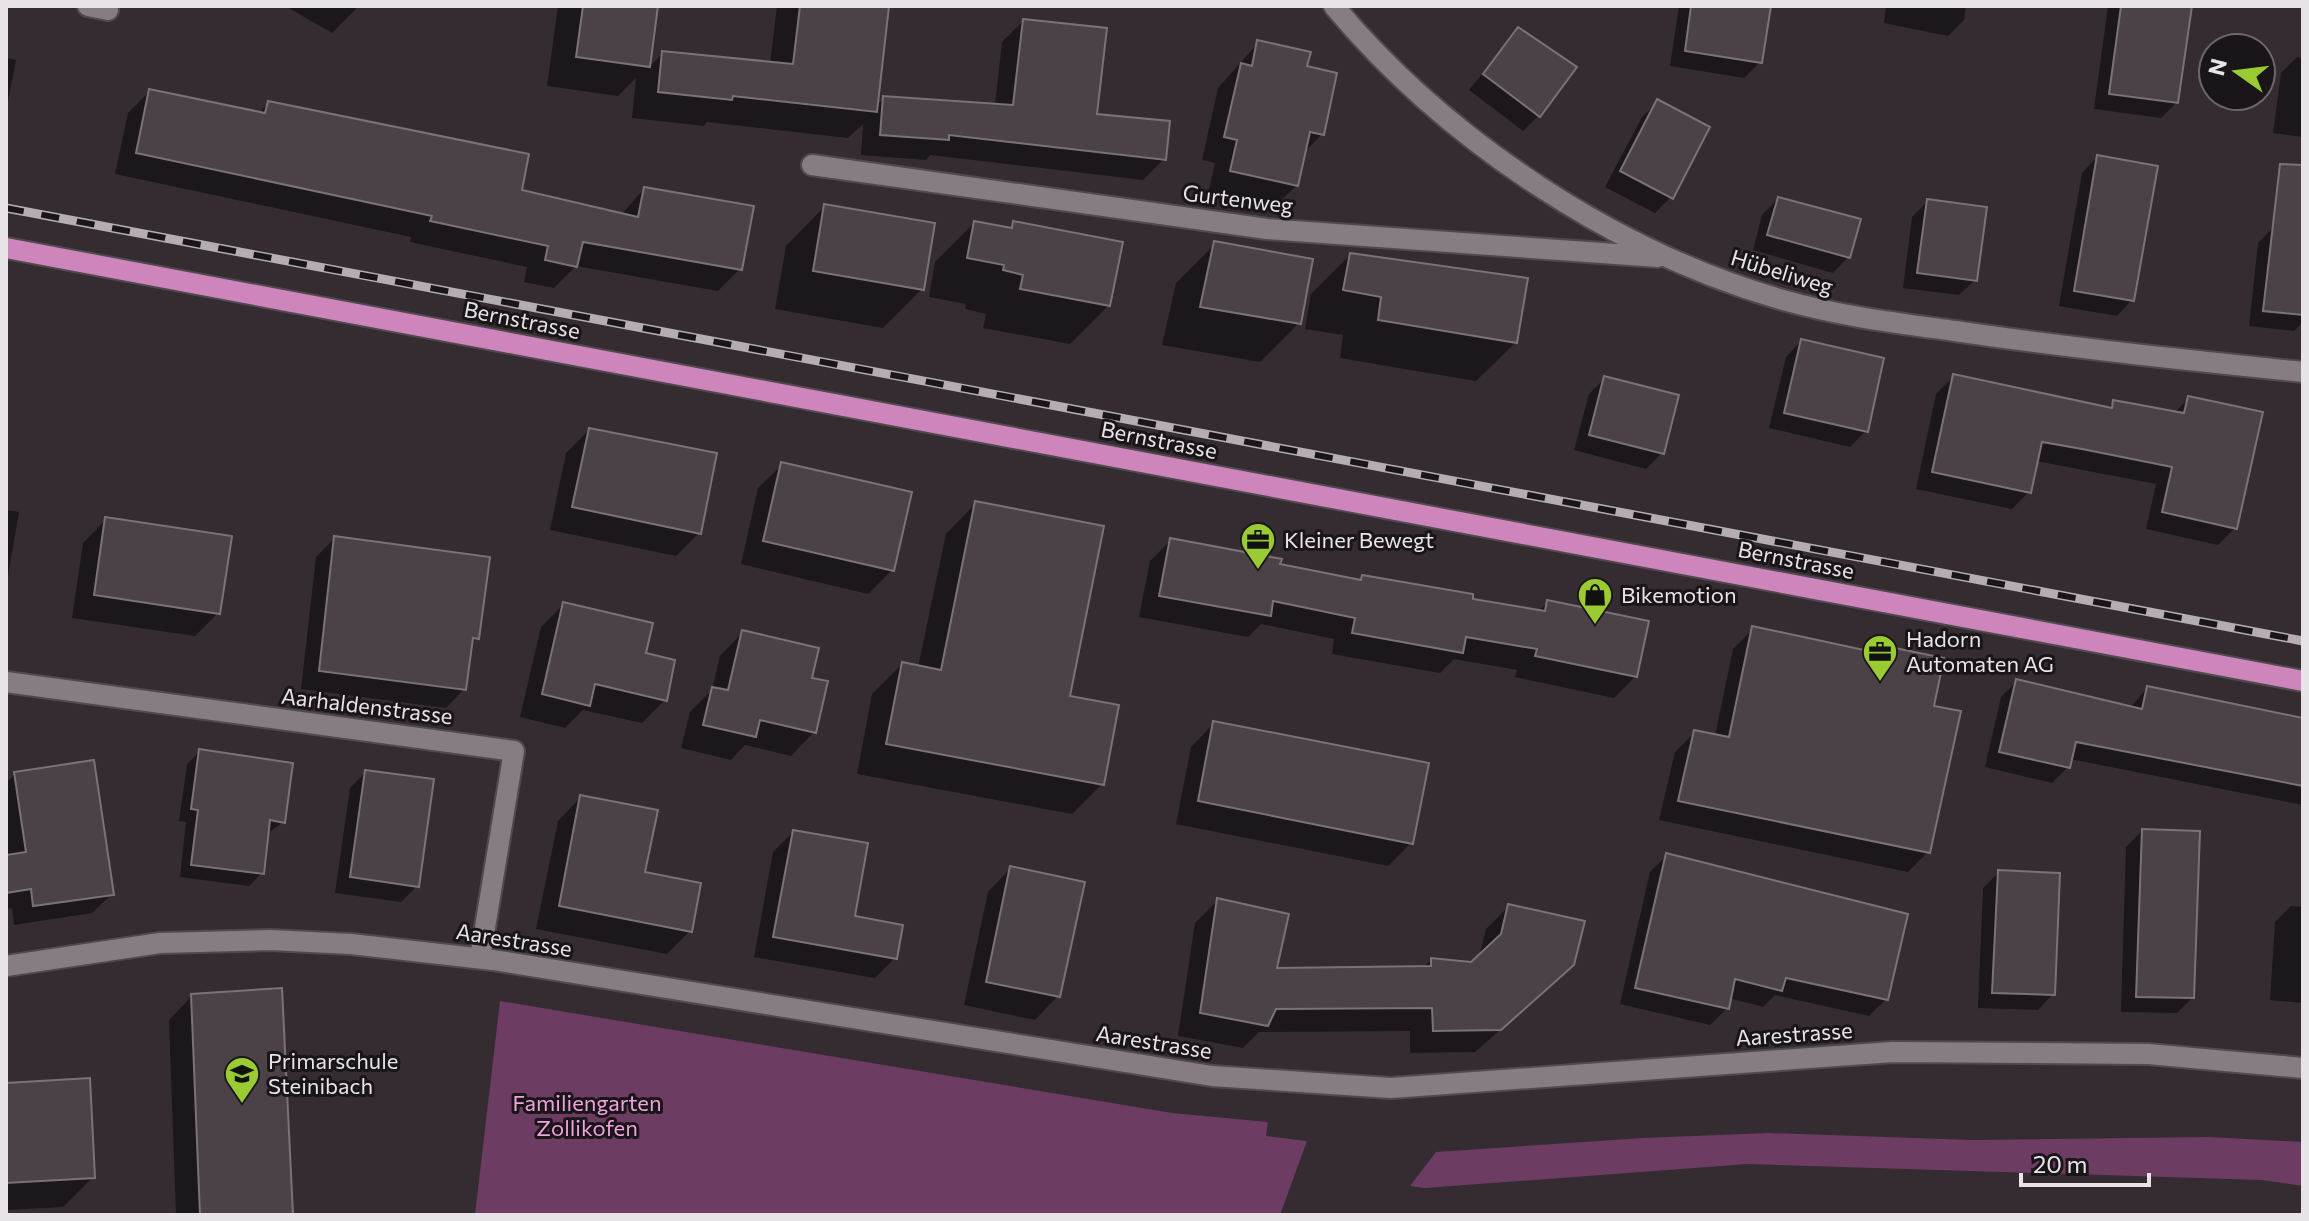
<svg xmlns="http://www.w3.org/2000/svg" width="2309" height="1221" font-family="Commissioner,sans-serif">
	<rect width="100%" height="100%" fill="#342c31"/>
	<!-- green -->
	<path fill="#6d3c62" d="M500,1001L1172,1113L1268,1122L1266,1136L1307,1141L1280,1215H475Z
		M1769,1133L1973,1140L2209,1137L2303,1142V1186L2262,1180L1748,1164L1425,1188L1410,1186L1436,1152L1643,1138Z"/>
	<!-- shadow -->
	<path fill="#0007" d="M285,6H359L332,33Z
		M558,6H656L648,68L663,53L770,64L777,6H887L876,106L884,98L995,105L1002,42L1023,21L1095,116L1164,159L1143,180L930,155L926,160L861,155L863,124L848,138L707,122L704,126L632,118L636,78L618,96L547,86Z
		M1679,6H1769L1760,62L1744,78L1670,66Z
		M1886,6H1966L1964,20L1948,36L1884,23Z
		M2108,6H2190L2177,102L2161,118L2094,109Z
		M1519,29L1539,115L1523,131L1469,90Z
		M1258,43L1304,68L1322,134L1304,153L1297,185L1273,208L1208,194L1215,163L1202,160L1218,88Z
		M2297,57L2303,58V137L2273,133L2281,73Z
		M6,58L16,60L6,112Z
		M150,91L258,114L268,103L520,191L621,215L644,189L740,269L718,291L576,266L554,288L524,282L527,267L410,242L411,237L115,174L128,113Z
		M1658,102L1671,197L1655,213L1605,187L1642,117Z
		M2097,157L2132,300L2117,316L2059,306L2082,173Z
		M1778,199L1848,257L1833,273L1753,250L1762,215Z
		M1928,201L1975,280L1959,295L1903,288L1912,217Z
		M825,206L922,289L883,328L775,309L786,246Z
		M974,223L1008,229L1014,224L1109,305L1070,344L983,328L986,314L965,309L966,304L929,297L935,262Z
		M2274,227L2303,230V322L2294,331L2249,326L2258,243Z
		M1215,244L1299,323L1260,362L1162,345L1176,283Z
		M1350,255L1526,280L1516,342L1476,381L1340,358L1343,335L1305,329L1311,294Z
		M1801,341L1866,431L1850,447L1769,428L1786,357Z
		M1954,376L2107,409L2114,402L2174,413L2189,398L2235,528L2218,545L2146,529L2156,484L2036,461L2029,492L2012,509L1916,489L1936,394Z
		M1605,378L1662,453L1646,469L1574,450L1589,394Z
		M589,430L699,533L676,556L550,530L566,453Z
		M782,465L892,570L868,594L741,564L758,488Z
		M976,503L1067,697L1102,784L1072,814L857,774L872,694L902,664L918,667L946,534Z
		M6,510L19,512L6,587Z
		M106,519L218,613L195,636L72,618L83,543Z
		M335,538L477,638L470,645L464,689L446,708L301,689L316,557Z
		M1171,540L1359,582L1363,577L1537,612L1548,602L1636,676L1614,698L1515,677L1517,670L1454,659L1440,673L1332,654L1334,639L1261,624L1248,637L1139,617L1150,561Z
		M564,604L643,654L665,700L642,723L583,710L565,728L520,717L541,627Z
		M1753,629L1874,654L1881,647L1932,707L1928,852L1908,872L1659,820L1675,752L1695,732L1715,736L1733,649Z
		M743,632L810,679L814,732L791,756L745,745L731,760L681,748L690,712L712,690L720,656Z
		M2017,681L2130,708L2147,688L2303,719V805L2070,759L2068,767L2052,783L1985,767L2001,697Z
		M1214,723L1411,843L1388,866L1176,824L1191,747Z
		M200,751L283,822L267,834L262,873L249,886L180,877L186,822L179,821L187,764Z
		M366,772L417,886L401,902L335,893L350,788Z
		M15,774L112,894L92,913L14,925L12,908L6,909V783Z
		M581,797L690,931L667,954L536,929L558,821Z
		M2142,831L2192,998L2177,1013L2121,1012L2126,847Z
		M793,832L853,918L895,958L875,978L754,957L773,852Z
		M1667,855L1886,999L1869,1016L1775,995L1763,1007L1729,998L1727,1008L1710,1025L1620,1004L1650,872Z
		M1011,868L1058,996L1035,1020L964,1005L988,892Z
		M1999,872L2053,994L2038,1010L1978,1008L1983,888Z
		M1218,900L1274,970L1423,968L1431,960L1472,964L1479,958L1486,929L1509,906L1548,988L1475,1052L1410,1053V1031L1259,1032L1243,1048L1178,1036L1195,923Z
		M2291,906L2303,907V1003L2270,1000L2275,922Z
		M192,996L291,1215H176L169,1020Z
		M6,1085L93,1177L63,1207L6,1210Z"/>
	<!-- building -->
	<path fill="#4b4248" stroke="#7b7278" stroke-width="2" d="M583,6H658L650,67L576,57Z
		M800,6H889L877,112L733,96L732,100L658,92L662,51L793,64Z
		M1691,6H1771L1762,63L1685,51Z
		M2121,6H2192L2178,103L2109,94Z
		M1023,19L1107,28L1097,114L1170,121L1166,160L949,135V140L880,135L883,96L1013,105Z
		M1518,27L1577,67L1540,117L1483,74Z
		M1257,40L1311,52L1307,66L1337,73L1324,135L1310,132L1298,186L1230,171L1237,140L1224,137L1241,63L1252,66Z
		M149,89L265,113L268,101L529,154L522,190L638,217L644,187L754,206L742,270L583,242L577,267L545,260L548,246L430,221L432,216L136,153Z
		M1657,99L1710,127L1673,199L1620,171Z
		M2097,155L2158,166L2134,301L2074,291Z
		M2280,164L2303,165V315L2263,311Z
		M1778,197L1861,219L1850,258L1767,235Z
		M1927,199L1987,207L1977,281L1917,273Z
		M824,204L935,223L924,290L813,271Z
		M974,221L1012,228L1013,221L1123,242L1110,306L1020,289L1023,275L1003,270L1004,265L967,258Z
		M1214,241L1313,259L1301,324L1200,307Z
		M1350,253L1528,278L1517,343L1378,320L1381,297L1343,290Z
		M1801,339L1884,358L1868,432L1784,413Z
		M1953,374L2112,408L2113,400L2184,413L2188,396L2263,412L2237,529L2162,512L2172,467L2082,449L2042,442L2031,493L1932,472Z
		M1604,376L1679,395L1664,454L1589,435Z
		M589,428L717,453L701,534L572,507Z
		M781,462L912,492L894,571L763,541Z
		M975,501L1104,526L1070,696L1119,705L1104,785L886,744L902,662L941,670Z
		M105,517L232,536L220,614L94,595Z
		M334,536L490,557L479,639L473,638L466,690L319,671Z
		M1170,538L1282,559L1280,564L1361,580L1362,575L1473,594V599L1545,611L1547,600L1649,621L1637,677L1535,656L1537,649L1466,637L1463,653L1352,633L1355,618L1273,601L1271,616L1159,596Z
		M563,602L653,623L646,653L675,660L667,701L595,684L590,706L542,694Z
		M1752,626L1878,653L1880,645L1944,658L1934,706L1961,711L1930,853L1678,801L1694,730L1729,737Z
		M742,630L819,648L812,678L828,681L816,733L760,720L756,737L703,725L712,687L728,690Z
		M2016,679L2142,709L2147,686L2303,718V786L2076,742L2070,768L1999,752Z
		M1213,721L1429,763L1413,844L1198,801Z
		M199,749L293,763L285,823L270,820L264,874L191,865L198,810L191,809Z
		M94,760L114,895L33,906L31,889L6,893V855L26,852L14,772Z
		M365,770L434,779L419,887L350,877Z
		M580,795L658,810L645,872L701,883L692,932L559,906Z
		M2142,829L2200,831L2194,998L2136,997Z
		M793,830L868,843L855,916L903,925L897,959L773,937Z
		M1666,853L1908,914L1888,1000L1786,978L1782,991L1735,979L1729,1009L1635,988Z
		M1010,866L1085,882L1060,997L986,982Z
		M1998,870L2060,873L2055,995L1992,993Z
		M1217,898L1289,914L1277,968L1431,966V958L1471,962L1501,934L1508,904L1585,921L1574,965L1501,1030L1433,1031L1432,1008L1276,1009L1268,1026L1200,1013Z
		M282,988L293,1215H200L191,994Z
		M90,1078L95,1178L6,1183V1083Z"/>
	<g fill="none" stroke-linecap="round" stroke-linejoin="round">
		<defs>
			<path id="minor" d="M88,6L108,10
				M1334,6C1446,140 1615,252 1783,300C1839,316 1897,323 1955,331C2070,348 2187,360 2303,372
				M812,165L1267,229L1658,257
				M6,682L514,751L480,958
				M6,966L160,943L270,940L351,944L493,960L1212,1076L1391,1088L1893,1052L2148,1054L2303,1068"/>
			<path id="major" d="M6,248L2303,681"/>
		</defs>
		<!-- minor casing -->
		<use href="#minor" stroke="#504a4f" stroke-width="24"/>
		<!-- major casing -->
		<use href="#major" stroke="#504a4f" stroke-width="24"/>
		<!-- minor -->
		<use href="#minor" stroke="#867d84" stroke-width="20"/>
		<!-- major -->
		<use href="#major" stroke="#cd85bc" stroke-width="20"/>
		<defs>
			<path id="rail" d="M6,208L2303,641"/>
		</defs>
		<!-- rail casing -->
		<use href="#rail" stroke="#b4aeb2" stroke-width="9"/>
		<!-- rail -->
		<use href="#rail" stroke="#191518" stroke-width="6" stroke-dasharray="18" stroke-linecap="butt"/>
	</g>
	<!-- icons -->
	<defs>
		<symbol id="office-pin" viewBox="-11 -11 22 30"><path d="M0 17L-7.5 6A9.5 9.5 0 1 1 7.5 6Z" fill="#9bcb33" stroke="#191518"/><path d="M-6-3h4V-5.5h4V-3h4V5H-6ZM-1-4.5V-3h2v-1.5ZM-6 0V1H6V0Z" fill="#111"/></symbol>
		<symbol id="shop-pin" viewBox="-11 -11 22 30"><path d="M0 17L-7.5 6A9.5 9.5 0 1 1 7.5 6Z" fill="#9bcb33" stroke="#191518"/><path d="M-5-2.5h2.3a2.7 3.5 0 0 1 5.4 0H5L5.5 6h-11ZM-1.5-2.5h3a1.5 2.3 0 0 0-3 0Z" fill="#111"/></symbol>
		<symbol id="school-pin" viewBox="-11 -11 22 30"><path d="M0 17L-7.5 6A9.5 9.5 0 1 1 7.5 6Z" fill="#9bcb33" stroke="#191518"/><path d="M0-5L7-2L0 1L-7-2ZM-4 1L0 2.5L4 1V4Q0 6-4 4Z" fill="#111"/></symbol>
	</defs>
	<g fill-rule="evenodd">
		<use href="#office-pin" x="1238" y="520" width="40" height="54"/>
		<use href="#shop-pin" x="1575" y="575" width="40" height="54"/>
		<use href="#office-pin" x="1860" y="632" width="40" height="54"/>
		<use href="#school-pin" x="222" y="1054" width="40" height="54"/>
	</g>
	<g text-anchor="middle" stroke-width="6" stroke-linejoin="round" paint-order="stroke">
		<!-- street labels -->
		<g font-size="22" fill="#e8e3e7" stroke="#191518">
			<text transform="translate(1238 199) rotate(7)" y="8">Gurtenweg</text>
			<text transform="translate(1782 272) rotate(17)" y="8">Hübeliweg</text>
			<text transform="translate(522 320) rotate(11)" y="8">Bernstrasse</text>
			<text transform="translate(1159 440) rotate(11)" y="8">Bernstrasse</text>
			<text transform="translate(1796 560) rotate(11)" y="8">Bernstrasse</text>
			<text transform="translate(367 706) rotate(7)" y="8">Aarhaldenstrasse</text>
			<text transform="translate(514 940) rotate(9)" y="8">Aarestrasse</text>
			<text transform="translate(1794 1034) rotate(-4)" y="8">Aarestrasse</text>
			<text transform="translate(1154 1042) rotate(9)" y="8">Aarestrasse</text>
		</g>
		<!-- poi labels -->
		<g font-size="22" fill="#e8e3e7" stroke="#191518" text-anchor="start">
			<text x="1284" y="548">Kleiner Bewegt</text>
			<text x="1621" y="603">Bikemotion</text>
			<text x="1906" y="647">Hadorn<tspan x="1906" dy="25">Automaten AG</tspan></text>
			<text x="268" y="1069">Primarschule<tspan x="268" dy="25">Steinibach</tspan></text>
		</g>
		<!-- park labels -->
		<g font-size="22" fill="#f1a3de" stroke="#191518">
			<text x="587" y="1111">Familiengarten<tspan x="587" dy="25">Zollikofen</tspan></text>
		</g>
	</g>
	<!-- border -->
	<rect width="2309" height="1221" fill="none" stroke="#e8e3e7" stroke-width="16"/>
	<!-- north arrow -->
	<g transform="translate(2237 72) rotate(284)"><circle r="38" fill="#191518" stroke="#6c676b" stroke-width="2"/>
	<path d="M0-6L14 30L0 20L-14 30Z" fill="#9bcb33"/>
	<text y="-12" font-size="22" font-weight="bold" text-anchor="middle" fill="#e8e3e7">N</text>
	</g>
	<!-- scale -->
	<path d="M2021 1173v12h128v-12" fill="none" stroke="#e8e3e7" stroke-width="4"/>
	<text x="2033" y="1173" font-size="24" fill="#e8e3e7" stroke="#191518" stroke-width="6" paint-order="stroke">20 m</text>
</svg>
